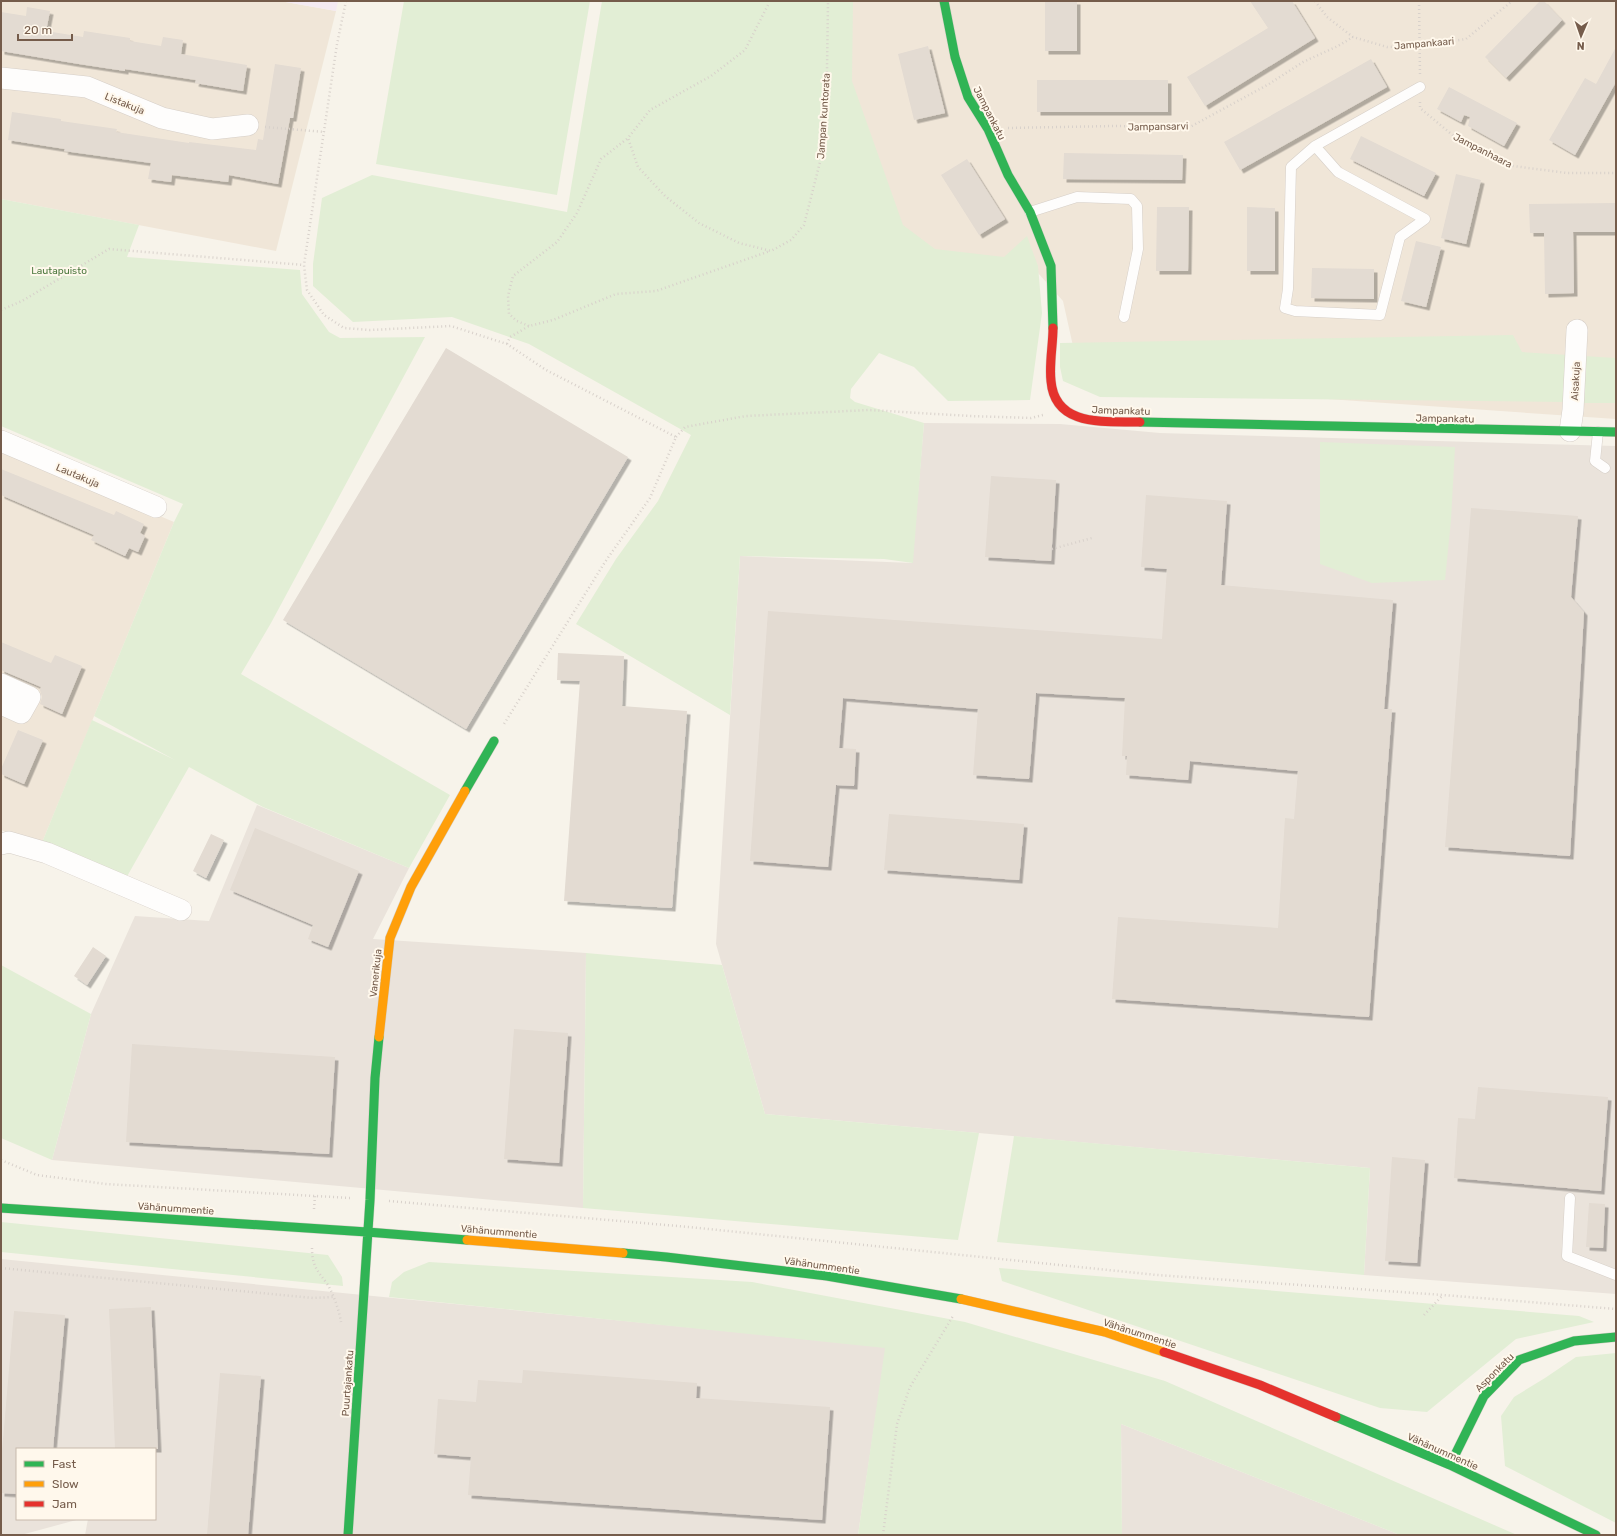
<svg xmlns="http://www.w3.org/2000/svg" width="1617" height="1536" font-family="Rubik,sans-serif">
	<defs>
		<filter id="shadow"><feDropShadow dx="3.5" dy="3.5" stdDeviation="0" flood-color="#0004"/></filter>
	</defs>
	<rect width="100%" height="100%" fill="#f7f3ea"/>
	<!-- residential -->
	<path fill="#f0e6d8" d="M1,1H280L336,11L276,251L1,199Z
		M740,1H1616V419L1081,382L1063,301L1030,264L884,248Z
		M1,449L174,522L41,845L1,830Z"/>
	<!-- industrial -->
	<path fill="#eae3db" d="M924,423L1060,424L1160,433L1616,446V1294L1364,1275L1370,1168L765,1114L716,944L740,556L912,563Z
		M257,805L409,868L373,939L586,953L583,1208L52,1160L91,1014L135,916L209,921Z
		M1,1259L886,1347L858,1535H85L88,1519H155V1449H17V1519H80L21,1535H1Z
		M1121,1424L1400,1535H1122Z"/>
	<!-- education -->
	<path fill="#f4eaf2" d="M280,1H338L336,11Z"/>
	<!-- green -->
	<path fill="#e2eed5" d="M404,1H590L557,195L376,164Z
		M602,1H853L852,81L903,225L935,249L1004,257L1027,236L1038,266L1042,313L1030,400L948,401L914,367L879,353L851,389L850,398L855,402L924,423L913,563L884,559L740,556L730,715L576,624L616,559L658,501L691,435L529,344L452,317L353,322L313,286V264L322,198L372,175L567,212Z
		M1,199L139,225L127,257L300,270L302,294L329,332L340,338L425,337L271,623L241,674L450,795L409,868L263,807L189,767L125,880L41,845L92,720L175,760L94,716L174,522L183,504L1,426Z
		M1513,335L1522,352L1568,355L1566,402L1100,397L1063,381L1060,367V343Z
		M1583,356L1616,358V403H1582Z
		M1320,442L1455,447L1451,520L1445,580L1372,583L1320,564Z
		M586,953L722,965L765,1114L979,1133L958,1240L583,1208Z
		M1,965L91,1014L52,1160L1,1138Z
		M1014,1136L1370,1168L1364,1275L997,1242Z
		M1,1222L328,1255L342,1277L343,1286L1,1252Z
		M429,1262L752,1282L965,1322L1165,1381L1517,1535H1400L1121,1424L1122,1535H858L885,1348L389,1297L392,1282L404,1272Z
		M999,1268L1579,1316L1594,1322L1516,1339L1427,1412L1380,1408L1002,1281Z
		M1616,1353V1523L1505,1466L1501,1416L1514,1397L1545,1378L1576,1357Z"/>
	<!-- building -->
	<path fill="#e3dbd2" filter="url(#shadow)" d="M1045,1H1077V51H1045Z
		M1250,1H1292L1315,38L1205,106L1187,77L1268,28Z
		M1540,1H1544L1562,20L1506,78L1485,57Z
		M27,7L50,11L46,31L83,37L84,31L130,38V41L161,46L163,37L183,40L181,54L247,65L243,91L195,83L196,80L125,69V71L79,64L1,51V12L26,16Z
		M928,46L945,113L914,120L898,54Z
		M1616,47V82L1575,155L1549,140L1585,78L1596,84Z
		M1371,59L1387,87L1240,170L1224,142Z
		M275,64L301,68L293,118H290L278,184L229,175L228,182L172,175L171,182L148,179L151,163L64,151L65,149L8,140L12,112L61,119V121L117,129L116,132L189,143V142L256,150L258,139L263,140Z
		M1037,80H1168V112H1037Z
		M1449,87L1517,123L1504,146L1468,126L1470,117L1464,115L1461,122L1437,109Z
		M1361,136L1436,173L1424,196L1350,159Z
		M1064,153L1183,155L1182,180L1063,179Z
		M967,159L1005,219L979,235L941,175Z
		M1456,174L1481,180L1466,244L1441,238Z
		M1616,203V232H1573L1574,293L1545,294L1544,233H1530L1529,204Z
		M1157,207H1189L1188,271H1156Z
		M1247,207L1275,208V271H1247Z
		M1416,241L1441,247L1426,307L1401,301Z
		M1312,268L1374,269V299L1311,298Z
		M446,348L628,457L466,729L283,620Z
		M1,469L114,515L116,511L144,524L140,533L145,536L138,552L129,548L125,556L91,540L94,535L1,495Z
		M991,476L1056,480L1051,561L985,557Z
		M1146,495L1227,501L1221,585L1393,600L1384,709H1392L1369,1017L1112,999L1118,917L1278,928L1285,818L1294,819L1298,771L1190,761L1188,780L1126,775L1127,756H1122L1125,698L1036,693L1029,779L973,775L978,709L843,698L839,748L856,749L854,786L836,785L828,867L750,861L768,611L1162,639L1167,569L1141,567Z
		M1471,508L1578,516L1571,597L1584,612L1570,856L1445,847Z
		M1,642L51,663L55,655L82,666L62,714L40,704L42,697L40,690L41,687L1,670Z
		M558,653L624,656L622,706L687,711L672,908L564,901L580,681L557,680Z
		M18,730L43,740L24,784L1,774V769Z
		M889,814L1024,824L1019,880L884,870Z
		M255,828L359,871L328,947L308,939L313,925L230,890Z
		M211,834L224,840L206,878L193,871Z
		M93,947L106,956L87,985L74,976Z
		M514,1029L568,1033L559,1163L504,1159Z
		M132,1044L335,1057L329,1154L126,1142Z
		M1478,1087L1608,1097L1601,1191L1454,1178L1458,1118L1475,1119Z
		M1392,1157L1425,1160L1417,1263L1385,1261Z
		M1589,1203L1605,1204L1603,1248L1586,1247Z
		M151,1307L158,1449H115L109,1309Z
		M14,1311L65,1315L53,1449H17V1494L1,1493V1463Z
		M523,1370L697,1383L696,1398L830,1407L822,1520L468,1495L471,1457L434,1454L438,1399L476,1402L478,1380L522,1383Z
		M220,1373L261,1376L248,1535H207Z"/>
	<g fill="none" stroke-linecap="round" stroke-linejoin="round">
		<defs>
			<path id="lane" d="M1315,146L1291,167L1288,289L1285,308L1295,311L1380,315L1400,237L1425,219L1338,172L1315,146L1420,87
				M1030,212L1077,197L1131,199L1137,206L1138,249L1124,317
				M1598,432L1595,461L1605,468
				M1570,1198L1567,1256L1616,1275"/>
			<path id="street" d="M1,78L87,87L162,118L212,129L248,125
				M1570,431L1573,410L1577,330
				M1,441L156,507
				M1,684L30,697L21,713L1,704
				M1,844L9,842L47,853L181,910"/>
			<path id="fast" d="M944,1L955,57L968,97L988,129L1008,175L1030,212L1051,266L1053,328
				M1140,422L1616,432
				M465,791L494,741
				M1,1208L367,1232L467,1240
				M623,1253L666,1257L827,1276L961,1299
				M1336,1417L1450,1465L1596,1535
				M1450,1465L1484,1396L1519,1360L1574,1341L1616,1337
				M348,1535L370,1200L375,1078L379,1037"/>
			<path id="slow" d="M379,1037L390,938L411,887L465,791
				M467,1240L623,1253
				M961,1299L1105,1332L1164,1352"/>
			<path id="jam" d="M1053,328C1053,345 1049,364 1051,381C1055,428 1106,421 1140,422
				M1164,1352L1260,1385L1336,1417"/>
		</defs>
		<!-- lane casing -->
		<use href="#lane" stroke="#d6cfc8" stroke-width="11"/>
		<!-- street casing -->
		<use href="#street" stroke="#d6cfc8" stroke-width="22"/>
		<!-- fast casing -->
		<use href="#fast" stroke="#d6cfc7" stroke-width="10"/>
		<!-- slow casing -->
		<use href="#slow" stroke="#d6cfc7" stroke-width="10"/>
		<!-- jam casing -->
		<use href="#jam" stroke="#d6cfc7" stroke-width="10"/>
		<!-- path -->
		<path stroke="#d8d1cb" stroke-width="2.5" stroke-dasharray="1 3" stroke-linecap="butt" d="M346,1L337,44L304,265L307,290L324,315L344,328L370,330L451,326L507,344L546,370L676,437L650,498L605,562L504,724
			M768,1V5L745,50L711,76L650,110L628,138L638,167L665,196L699,223L739,243L771,251L791,240L804,225L821,158L827,69L828,1
			M1315,1L1327,17L1353,37L1387,47L1420,46L1466,39L1512,1
			M1419,1L1420,75
			M1420,102V108L1456,138L1513,166L1567,173H1616
			M265,127L325,132
			M1008,128L1113,126L1190,127L1269,84L1303,62L1338,46L1353,37
			M1,310L22,301L109,249L304,265
			M529,326L517,321L509,314L508,296L513,276L557,242L577,213L601,159L628,138
			M507,344L510,337L529,326L553,320L616,294L656,291L770,251
			M676,437L685,427L746,416L869,410L970,416L1031,418L1043,415
			M1052,549L1092,538
			M1,1160L37,1175L106,1184L350,1198
			M389,1201L689,1227L1157,1275L1443,1295L1616,1309
			M314,1209L315,1196
			M312,1248C312,1267 318,1271 328,1285C334,1296 339,1310 341,1322
			M1,1268L313,1298L333,1297
			M1424,1315L1443,1295
			M883,1535L897,1424L910,1387L953,1316"/>
		<!-- lane -->
		<use href="#lane" stroke="#fefdfc" stroke-width="10"/>
		<!-- street -->
		<use href="#street" stroke="#fefdfc" stroke-width="21"/>
		<!-- fast -->
		<use href="#fast" stroke="#30b455" stroke-width="9"/>
		<!-- slow -->
		<use href="#slow" stroke="#ff9f0a" stroke-width="9"/>
		<!-- jam -->
		<use href="#jam" stroke="#e5322d" stroke-width="9"/>
	</g>
	<g text-anchor="middle" stroke-width="4" stroke-linejoin="round" paint-order="stroke">
		<!-- street labels -->
		<g font-size="10" fill="#755c4b" stroke="#fff8ec">
			<text transform="translate(1424 43) rotate(-5)" y="4">Jampankaari</text>
			<text transform="translate(125 103) rotate(22)" y="4">Listakuja</text>
			<text transform="translate(990 113) rotate(63)" y="4">Jampankatu</text>
			<text transform="translate(823 116) rotate(-86)" y="4">Jampan kuntorata</text>
			<text transform="translate(1158 126) rotate(-1)" y="4">Jampansarvi</text>
			<text transform="translate(1483 150) rotate(27)" y="4">Jampanhaara</text>
			<text transform="translate(1575 381) rotate(-87)" y="4">Aisakuja</text>
			<text transform="translate(1121 410) rotate(2)" y="4">Jampankatu</text>
			<text transform="translate(1445 418) rotate(1)" y="4">Jampankatu</text>
			<text transform="translate(78 475) rotate(23)" y="4">Lautakuja</text>
			<text transform="translate(375 973) rotate(-84)" y="4">Vanerikuja</text>
			<text transform="translate(176 1208) rotate(4)" y="4">Vähänummentie</text>
			<text transform="translate(499 1231) rotate(5)" y="4">Vähänummentie</text>
			<text transform="translate(822 1265) rotate(8)" y="4">Vähänummentie</text>
			<text transform="translate(1140 1333) rotate(18)" y="4">Vähänummentie</text>
			<text transform="translate(1494 1372) rotate(-45)" y="4">Asponkatu</text>
			<text transform="translate(347 1383) rotate(-86)" y="4">Puurtajankatu</text>
			<text transform="translate(1443 1451) rotate(24)" y="4">Vähänummentie</text>
		</g>
		<!-- park labels -->
		<g font-size="10" fill="#507b42" stroke="#fff8ec">
			<text x="59" y="274">Lautapuisto</text>
		</g>
	</g>
	<!-- border -->
	<rect width="1617" height="1536" fill="none" stroke="#755c4b" stroke-width="4"/>
	<!-- legend -->
	<rect x="16" y="1448" width="140" height="72" fill="#fff8ec" stroke="#c8baac"/>
	<rect x="24" y="1461" width="20" height="6" fill="#30b455" stroke="#c8baac"/>
	<text x="52" y="1468" font-size="12" fill="#755c4b">Fast</text>
	<rect x="24" y="1481" width="20" height="6" fill="#ff9f0a" stroke="#c8baac"/>
	<text x="52" y="1488" font-size="12" fill="#755c4b">Slow</text>
	<rect x="24" y="1501" width="20" height="6" fill="#e5322d" stroke="#c8baac"/>
	<text x="52" y="1508" font-size="12" fill="#755c4b">Jam</text>
	<!-- north arrow -->
	<g transform="translate(1581 36) rotate(182)" stroke="#fff8ec" stroke-width="3" paint-order="stroke">
	<path d="M0-3L7 15L0 10L-7 15Z" fill="#755c4b"/>
	<text y="-6" font-size="11" font-weight="bold" text-anchor="middle" fill="#755c4b">N</text>
	</g>
	<!-- scale -->
	<path d="M18 34v6h54v-6" fill="none" stroke="#755c4b" stroke-width="2"/>
	<text x="24" y="34" font-size="12" fill="#755c4b" stroke="#fff8ec" stroke-width="3" paint-order="stroke">20 m</text>
</svg>
